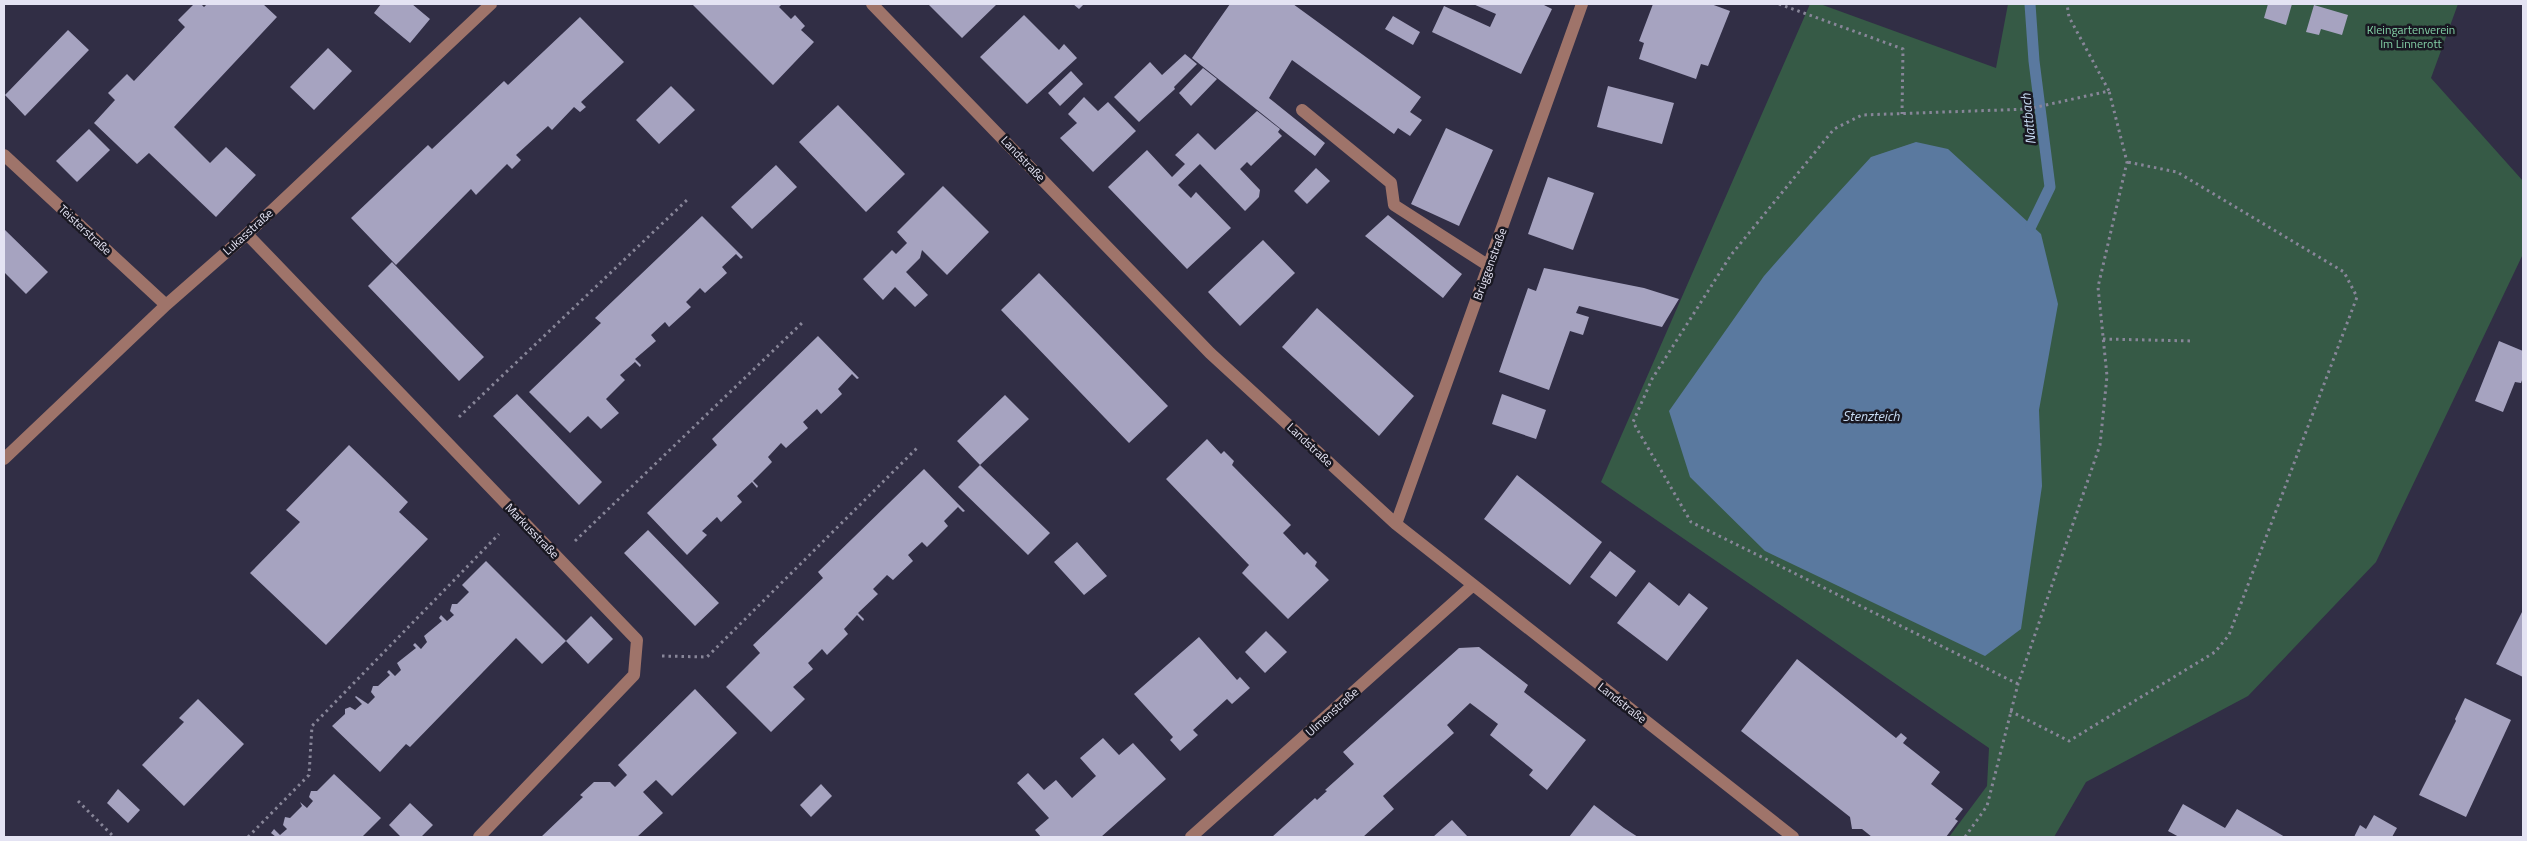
<svg xmlns="http://www.w3.org/2000/svg" width="2527" height="841" font-family="'Titillium Web',sans-serif">
	<rect width="100%" height="100%" fill="#312e45"/>
	<!-- green -->
	<path fill="#365a46" d="M1810,4H1820L1996,68L2008,4H2458L2431,78L2523,181V254L2376,562L2248,696L2086,782L2054,837H1949L1987,786L1989,748L1601,482Z"/>
	<!-- water -->
	<path fill="#5a799f" d="M1916,142L1948,149L2041,234L2058,304L2039,410L2042,486L2021,629L1985,656L1765,551L1690,477L1669,411L1764,276L1816,217L1871,157Z"/>
	<g fill="none" stroke-linecap="round" stroke-linejoin="round">
		<!-- stream -->
		<path stroke="#5a799f" stroke-width="11" d="M2030,4L2034,61L2050,187L2031,226"/>
	</g>
	<!-- building -->
	<path fill="#a6a3c0" d="M194,4H201L204,7L207,4H263L277,17L174,127L210,163L226,147L256,175L216,217L149,153L137,164L94,123L115,100L108,93L127,74L134,81L185,27L178,20Z
		M381,4H412L430,19L410,43L374,13Z
		M692,4H782L779,7L791,19L795,15L805,26L801,30L814,42L773,85Z
		M928,4H997L962,38Z
		M1073,4H1084L1079,9Z
		M1230,4H1293L1421,97L1410,112L1422,120L1410,136L1398,128L1394,134L1292,60L1269,98L1325,143L1315,156L1192,58Z
		M1473,4H1542L1552,9L1521,74L1432,32L1444,6L1490,27L1496,14Z
		M1653,4H1711L1730,11L1708,66L1701,64L1696,79L1639,59L1644,43L1639,41Z
		M2268,4H2292L2286,25L2264,18Z
		M2314,5L2348,15L2342,35L2321,29L2319,35L2306,32Z
		M1024,15L1059,50L1064,44L1077,58L1027,104L980,57Z
		M1393,16L1420,32L1413,45L1385,29Z
		M580,17L624,62L581,102L586,107L580,112L574,107L552,130L548,126L516,155L521,160L512,169L507,164L476,195L471,189L396,265L351,218L428,145L432,149L504,81L508,85Z
		M68,30L89,50L25,116L5,95Z
		M328,48L352,71L314,110L290,87Z
		M1185,54L1197,64L1174,87L1175,89L1139,122L1114,97L1150,62L1162,75Z
		M1203,68L1217,79L1191,106L1179,93Z
		M1071,71L1083,84L1060,106L1048,93Z
		M671,86L695,110L659,144L636,120Z
		M1608,86L1674,103L1662,144L1597,127Z
		M1084,97L1098,111L1108,102L1136,131L1093,172L1060,138L1077,123L1068,114Z
		M838,105L905,174L866,212L799,142Z
		M1257,111L1280,129L1278,132L1282,136L1251,166L1247,162L1240,169L1260,190L1259,197L1245,211L1200,164L1178,185L1191,198L1196,192L1231,228L1187,269L1108,187L1147,150L1172,177L1185,164L1175,155L1198,133L1215,150Z
		M1446,128L1493,150L1459,226L1411,204Z
		M89,129L110,150L77,182L56,161Z
		M776,165L797,187L752,229L731,207Z
		M1316,168L1330,181L1307,204L1294,191Z
		M1548,177L1594,193L1573,250L1528,234Z
		M943,186L989,232L947,275L922,250L920,258L906,272L928,295L915,307L895,287L883,300L863,279L892,250L896,254L907,243L897,232Z
		M1388,215L1462,274L1443,298L1365,236Z
		M702,216L743,257L741,259L736,254L722,267L727,273L705,293L700,288L686,302L691,307L669,327L665,322L651,335L656,341L635,359L641,365L640,367L635,362L620,375L625,380L606,399L619,413L601,429L588,416L570,433L529,392L601,323L595,318Z
		M4,229L48,272L26,294L4,272Z
		M1263,240L1295,273L1240,326L1208,292Z
		M392,262L484,357L459,381L368,286Z
		M1544,268L1644,288L1679,299L1662,327L1579,306L1576,313L1589,317L1583,335L1570,331L1549,390L1499,372L1528,288L1536,291Z
		M1039,273L1168,406L1129,443L1001,310Z
		M1317,308L1414,396L1379,436L1282,347Z
		M818,336L859,378L857,379L852,374L838,389L842,394L821,414L817,409L803,422L808,428L786,448L781,443L768,457L772,462L753,481L758,486L757,488L752,482L737,496L742,502L721,522L717,517L702,531L707,535L687,555L647,513L717,445L712,439Z
		M2499,341L2523,351V377L2521,383L2515,382L2503,412L2475,401Z
		M517,394L602,482L579,505L493,416Z
		M1502,394L1546,410L1536,439L1492,424Z
		M1005,395L1029,419L980,465L957,441Z
		M1207,439L1221,454L1224,451L1234,461L1232,465L1291,525L1283,533L1304,555L1307,552L1317,562L1315,566L1329,580L1288,619L1242,573L1249,565L1166,479Z
		M349,445L408,502L399,512L428,539L326,645L250,573L300,522L286,510Z
		M980,465L1050,533L1028,555L958,487Z
		M924,469L965,511L963,512L958,507L944,521L948,526L927,547L922,542L908,555L913,561L893,580L887,575L873,589L878,594L858,613L864,619L863,621L857,615L844,629L848,634L827,655L822,649L808,663L813,669L793,687L805,699L771,732L726,687L760,653L753,645L823,578L818,572Z
		M1517,475L1602,542L1570,585L1484,519Z
		M648,530L719,603L695,626L624,553Z
		M1077,542L1107,576L1084,595L1054,562Z
		M1610,551L1636,571L1616,597L1590,577Z
		M486,561L566,641L542,664L516,638L410,747L406,744L380,772L332,726L345,714V709L350,707L355,710L362,704L355,697L356,696L368,704L375,697L371,692L373,686H378L390,675L387,672L389,670L395,676L401,670L397,663L416,648L413,645L415,643L421,649L427,642L424,636L442,621L439,618L441,615L447,621L454,615L450,611L452,604H457L469,592L462,585Z
		M1649,582L1679,606L1689,593L1708,608L1667,661L1617,623Z
		M2523,610V677L2496,664Z
		M591,616L613,639L588,664L566,641Z
		M1266,631L1287,652L1265,673L1245,652Z
		M1199,637L1237,680L1240,677L1250,688L1232,704L1227,699L1193,730L1198,735L1180,751L1170,740L1173,737L1134,694Z
		M1479,647L1528,685L1524,692L1586,740L1547,790L1529,775L1533,770L1490,735L1498,724L1470,703L1447,725L1454,733L1383,796L1394,809L1363,837H1272L1315,798L1317,800L1327,791L1325,790L1354,764L1343,752L1459,648Z
		M1797,659L1896,738L1901,733L1907,738L1903,743L1940,772L1931,784L1963,809L1955,819L1958,821L1946,837H1872L1862,829H1852L1850,817L1741,731Z
		M695,689L737,733L672,796L656,780L643,792L663,813L637,837H541L583,797L580,795L594,782H610L615,787L627,775L618,765Z
		M2465,698L2511,720L2466,817L2419,795L2456,721L2455,719Z
		M198,699L244,744L184,806L142,765L184,722L179,718Z
		M1103,738L1119,755L1133,743L1166,779L1101,837H1041L1035,830L1049,818L1017,783L1028,773L1044,790L1056,780L1072,798L1096,776L1080,758Z
		M334,774L381,818L362,837H276L271,833L274,829L280,835L287,829L283,825L285,817L290,818L302,806L300,802L307,808L313,801L309,797L311,791H317Z
		M821,784L832,796L811,817L800,805Z
		M118,789L140,810L128,823L107,803Z
		M410,803L433,825L421,837H401L389,825Z
		M2183,804L2225,828L2237,809L2285,837H2179L2168,831Z
		M1594,805L1624,828L1638,837H1569Z
		M2374,815L2397,828L2392,837H2354L2360,825L2366,829Z
		M1452,820L1468,837H1433Z"/>
	<g fill="none" stroke-linecap="round" stroke-linejoin="round">
		<!-- path -->
		<path stroke="#888699" stroke-width="3" stroke-dasharray="2.5 4" stroke-linecap="butt" d="M1779,4L1903,49L1902,114
			M2103,339L2194,341
			M459,417L688,199
			M575,541L802,323
			M662,656L707,657L917,448
			M2018,684L1691,522L1633,422L1652,379L1731,255L1834,129L1862,115L2028,109L2109,91L2069,17L2067,4
			M2010,711L2069,741L2215,652L2229,635L2357,297L2344,272L2177,172L2127,162
			M78,801L114,837
			M248,837L309,775L312,726L499,534
			M1965,837L1987,806L2018,684L2100,445L2107,376L2098,287L2127,162L2109,91"/>
		<!-- minor -->
		<path stroke="#9f746a" stroke-width="12" d="M872,4L1210,353L1396,524L1793,837
			M1302,110L1391,183L1394,205L1489,266
			M4,155L166,305
			M247,234L637,640L634,675L479,837
			M4,459L166,305L247,234L491,4
			M1396,524L1582,4
			M1191,837L1472,586"/>
	</g>
	<g text-anchor="middle" stroke-width="5" stroke-linejoin="round" paint-order="stroke">
		<!-- park labels -->
		<g font-size="12" fill="#84d1a7" stroke="#191822">
			<text x="2411" y="34">Kleingartenverein<tspan x="2411" dy="14">Im Linnerott</tspan></text>
		</g>
		<!-- street labels -->
		<g font-size="12" fill="#e4e3f3" stroke="#191822">
			<text transform="translate(1023 159) rotate(46)" y="4">Landstraße</text>
			<text transform="translate(85 230) rotate(43)" y="4">Teisterstraße</text>
			<text transform="translate(248 232) rotate(-42)" y="4">Lukasstraße</text>
			<text transform="translate(1490 264) rotate(-70)" y="4">Brüggenstraße</text>
			<text transform="translate(1310 445) rotate(43)" y="4">Landstraße</text>
			<text transform="translate(532 531) rotate(46)" y="4">Markusstraße</text>
			<text transform="translate(1622 703) rotate(38)" y="4">Landstraße</text>
			<text transform="translate(1332 712) rotate(-42)" y="4">Ulmenstraße</text>
		</g>
		<!-- water labels -->
		<g font-size="14" font-style="italic" fill="#c7dbf3" stroke="#191822">
			<text transform="translate(2028 119) rotate(-96)" y="5">Nattbach</text>
			<text x="1871" y="421">Stenzteich</text>
		</g>
	</g>
	<!-- border -->
	<rect width="2527" height="841" fill="none" stroke="#e4e3f3" stroke-width="10"/>
</svg>
